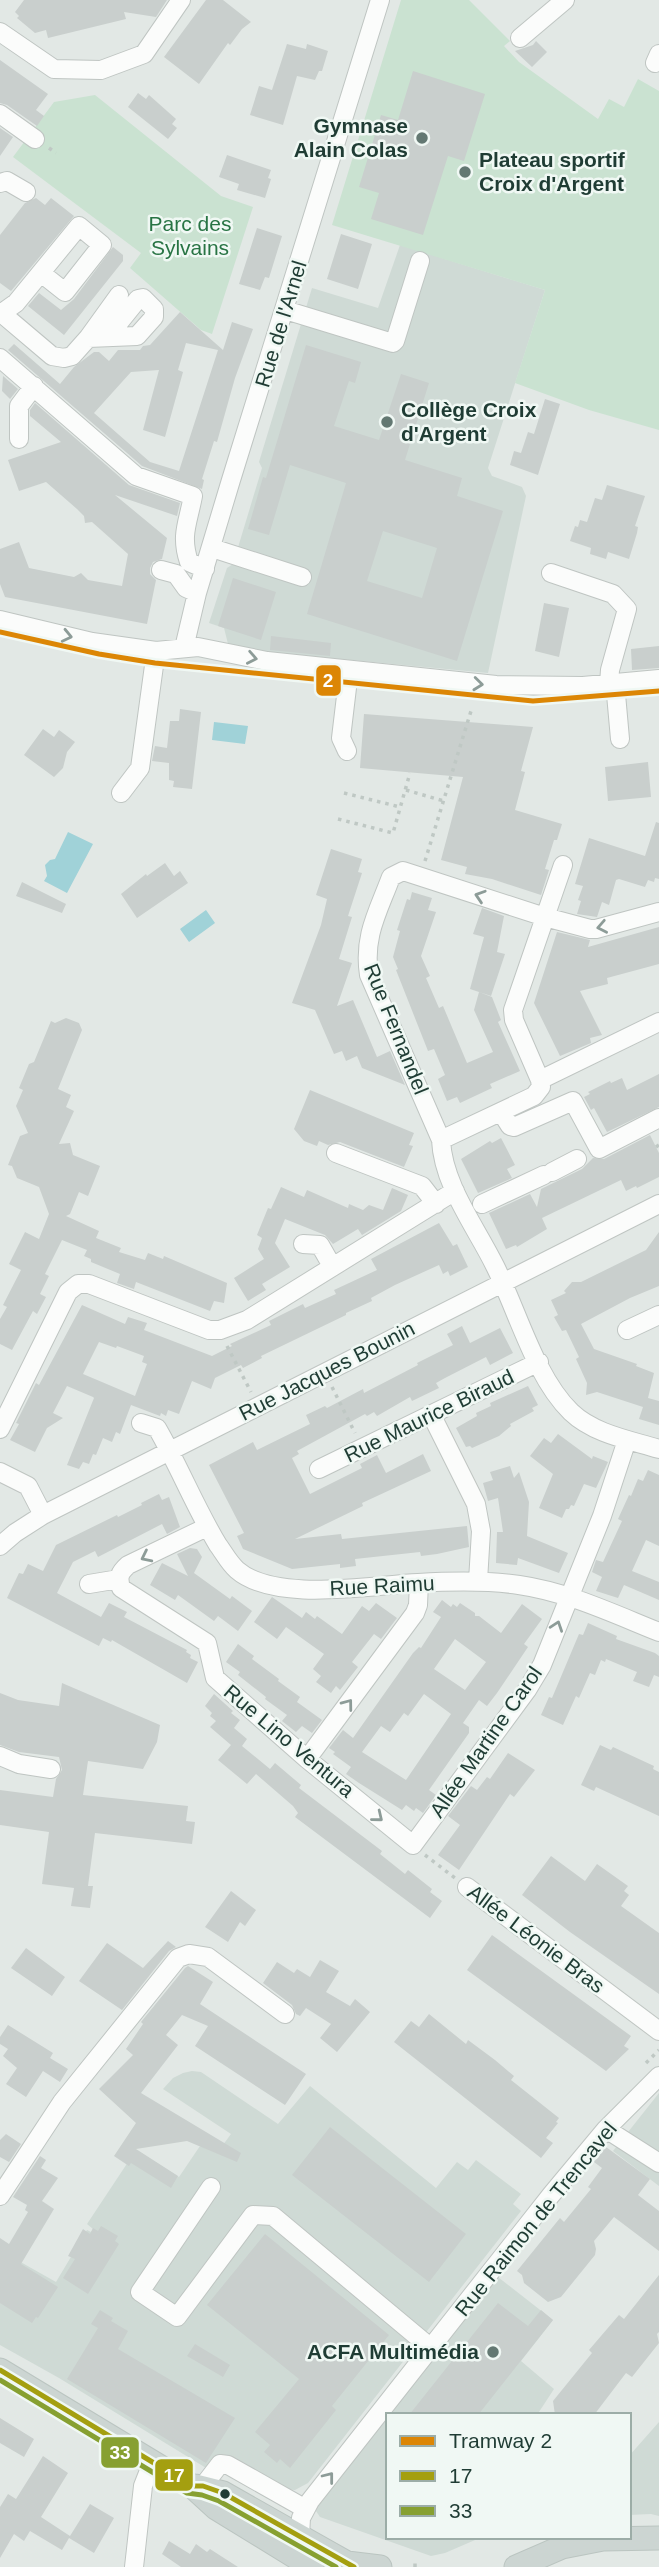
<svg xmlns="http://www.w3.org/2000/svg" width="659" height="2567" font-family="Arial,sans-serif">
	<rect width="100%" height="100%" fill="#e2e8e5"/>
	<!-- built -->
	<path fill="#cfdad5" d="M400,245L545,290L488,468L492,476L522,487L526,496L488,673L267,652L228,644L224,628L209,623L227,568L233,564L262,468L259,462L312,288L378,308Z
		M192,2071L201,2072L278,2124L310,2086L436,2188L457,2162L468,2170L476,2160L521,2194L513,2204L521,2211L308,2483L295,2490L283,2489L223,2455L211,2471L59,2378L0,2345V2288L17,2260L56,2282L87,2230L91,2232L93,2229L87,2224L136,2150L179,2177L200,2146L217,2153L231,2134L163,2089L173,2078L183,2073Z
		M659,2093V2186L613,2151Z
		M498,2277L553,2320L521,2361L554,2389L537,2415H388V2537H482L445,2553L431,2556L320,2517L316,2511L318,2502Z
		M659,2422V2516L651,2514L629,2515V2456Z"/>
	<!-- green -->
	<path fill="#cae2d1" d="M401,0H469L510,41L504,46L519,62L598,119L609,99L624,107L638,79L659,91V430L589,410L515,383L545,290L332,225Z
		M95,95L221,196L253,207L212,334L201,330L130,268L141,253L13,157L54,102Z"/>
	<!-- water -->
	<path fill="#a0d2d8" d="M214,722L248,726L245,744L212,740Z
		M68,832L93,844L67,893L44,881L47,876L45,865L50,860L55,859Z
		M206,910L215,923L189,942L180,929Z"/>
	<!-- building -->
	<path fill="#c9cfcd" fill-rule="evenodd" d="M24,0H167L156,17L124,12L126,19L48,38L46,30L35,33L17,18L19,16L15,12Z
		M206,0H223L251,22L242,29L230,45L228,43L199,84L164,57Z
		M536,41L547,52L532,67L515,51L533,45Z
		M287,44L306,49L307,44L328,51L322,71H319L315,80L297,76L283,125L250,115L259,86L272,90Z
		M0,60L48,94L36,110L44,116L37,126L7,105L0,103Z
		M413,71L485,94L464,161L448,156L423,235L371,219L379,193L359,187L381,115L398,120Z
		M138,93L146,99L149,95L176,119L172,124L177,128L168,139L128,107Z
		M0,128L13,137L0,156Z
		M227,155L271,170L268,178L271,179L265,198L237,190L239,184L219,177Z
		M36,198L45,205L51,198L74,216L11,291L0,283V235L25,203Z
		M257,228L282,236L269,278L265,277L260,290L239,284Z
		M341,234L372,244L358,289L327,279Z
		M113,247L123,255V261L64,335L28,306L39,293L61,310L74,299Z
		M180,312L223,350L232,322L253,329L235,378L217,442L214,441L202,479L204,480L202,489L142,466L8,350L14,344L60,384L74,367L94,352H99L109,361L118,350H140L143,346L150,345ZM186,343L218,350L179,471L150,462L94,413L131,372L159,370L143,430L165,437L183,372L178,370Z
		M306,345L361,362L355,383L349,381L334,426L379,440L401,374L429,383L405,460L462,478L457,496L503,511L457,661L307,614L346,483L290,465L269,535L248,529L263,477L266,478ZM383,531L437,548L422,598L367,581Z
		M3,376L18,389L10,399L2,391Z
		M545,399L560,404L538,475L510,465L514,451L521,453L528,432L534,434Z
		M35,403L129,485L180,503L177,516L115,495L167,538L162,559L153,562L150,568V574L156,580L147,624L5,597L0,584V549L19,542L29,568L74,577L81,573L88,580L122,586L128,554L92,522L85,523L84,516L77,509L46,482L19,491L8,460L61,442L30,416V410Z
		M607,485L645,496L635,526L638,527L637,533L629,559L608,552L606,559L590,554L591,548L570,541L575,526L578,527L580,520L587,522L595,498L602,500Z
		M233,578L276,592L261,640L218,626Z
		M544,603L569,608L559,657L535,651Z
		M271,636L331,643L330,656L270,650Z
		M659,646V668L632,670L631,649Z
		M180,709L201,712L192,789L173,787L174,781L169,780V763L152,761L155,746L167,748L170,721H179Z
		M364,714L533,727L521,771L525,772L515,810L562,824L557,840H554L545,869L549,870L541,895L492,879L465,874L467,867L441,860L463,777L360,768Z
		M43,729L54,737L59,730L75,742L67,752L63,768L54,777L24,755Z
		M648,762L651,797L608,801L605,767Z
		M656,822L659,823V879L655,878L654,882L648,880L645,887L619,879L616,880L609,905L602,902L597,917L577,914L581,901L578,900L583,886L575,884L589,838L645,856Z
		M331,849L362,859L358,872L362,873L348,916L352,917L339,959L352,963L337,1006L353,1000L377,1057L390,1051L405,1085L362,1068L357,1056L346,1061L342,1051L334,1054L315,1010L292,1003L321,925L327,899L316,895Z
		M165,863L174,876L180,871L188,883L137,918L121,894L146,874L147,876Z
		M22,882L66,904L62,913L16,896Z
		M412,892L432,898L428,910L436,912L421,956L430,976L426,978L439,1008L443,1006L467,1063L493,1052L474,1010L479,992L492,997L501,1020L498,1022L520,1071L490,1084L492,1088L460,1103L457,1097L447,1101L438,1079L445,1075L434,1049L428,1051L396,970L398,969L393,957L400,931L397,930L407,899L410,900Z
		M482,908L504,916L497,952L505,954L491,996L470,989L484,937L473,934Z
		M659,927V964L607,978L608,984L580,991L602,1035L590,1038L591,1043L560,1056L534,1003L557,932L590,940L588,947Z
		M66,1018L79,1023L82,1030L58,1089L71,1095L66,1107L74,1111L59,1144L70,1143L73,1155L100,1166L88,1196L79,1192L70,1214L66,1216L99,1231L96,1238L121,1248L119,1252L145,1260L148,1253L163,1259L164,1256L227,1283L224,1303L214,1301L210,1311L136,1282L134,1289L117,1283L120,1274L91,1262V1259L84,1256L87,1250L62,1240L45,1274L49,1276L40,1294L46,1297L37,1314L33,1311L12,1350L0,1344V1319L7,1307L3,1305L21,1270L9,1264L25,1232L39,1239L49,1214L39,1187L17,1178L12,1166L8,1165L20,1136L28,1133L16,1106L23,1090L19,1088L29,1064L34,1062L51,1021L55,1023Z
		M659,1074V1107L607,1132L594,1108L591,1110L584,1097L590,1094L588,1092L610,1081L611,1083L622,1078L627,1090Z
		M310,1090L414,1133L409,1145L413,1146L404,1167L340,1142L328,1145L319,1141L317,1146L304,1141L294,1129Z
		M650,1135L659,1153V1177L637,1188L636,1186L626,1191L621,1180L542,1218L547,1229L517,1247L516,1245L506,1249L489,1213L530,1194L537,1207L541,1189L582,1169L593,1158L604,1159Z
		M501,1138L515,1165L507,1169L512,1178L478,1193L461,1159L490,1141L492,1143Z
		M281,1187L304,1197L307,1190L348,1208L349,1204L363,1210L369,1205L383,1210L392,1188L408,1195L401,1211L362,1235L358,1229L333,1244L325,1235L285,1219L275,1243L290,1267L262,1284L266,1290L248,1301L234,1278L264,1259L258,1249L262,1238L257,1235L268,1208L271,1209Z
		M439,1223L453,1246L457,1244L468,1267L450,1276L448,1271L443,1274L439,1265L395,1285L371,1298L372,1301L346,1313V1315L261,1356L262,1358L243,1368L241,1365L215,1378L211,1389L192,1381L179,1414L168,1410L166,1416L161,1413L160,1416L131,1405L120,1434L116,1432L112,1442L103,1438L96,1455L93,1454L89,1464L83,1462L79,1469L67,1465L94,1398L93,1397L67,1386L53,1413L63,1418L47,1428L35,1452L10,1440L19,1424L16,1423L36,1383L39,1385L82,1305L125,1324L128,1317L147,1323L144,1330L212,1356L232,1346L230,1344L271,1325L269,1321L303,1304L305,1308L336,1294L334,1290L377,1270L371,1259ZM99,1342L116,1348L117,1346L144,1356L142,1362L147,1364L135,1396L83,1374Z
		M659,1232V1286L630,1298L581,1324L594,1349L637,1364L636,1366L654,1373L648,1398L659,1401V1425L639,1419L643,1407L597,1392L586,1395L587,1383L576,1359L579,1357L566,1330L562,1331L554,1317L558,1315L551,1300L566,1293L564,1291L572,1282H581L646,1250Z
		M462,1326L470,1343L500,1328L513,1353L490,1365L486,1357L445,1378L436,1383L439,1388L412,1401L410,1397L377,1416L374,1412L367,1416L365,1414L297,1451L299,1454L292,1458L310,1494L362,1468L360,1464L377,1455L386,1473L423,1454L431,1471L362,1503L363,1506L295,1539L341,1534L342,1539L467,1526L469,1547L437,1554L421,1556L420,1552L355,1559L356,1566L340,1568V1564L292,1569L243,1549L237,1536L244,1533L209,1465L253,1442L257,1450L310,1424L306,1415L325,1406L327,1408L363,1389L364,1393L418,1365L417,1363L453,1345L447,1334Z
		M528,1386L538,1405L532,1408L534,1411L510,1424L511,1426L499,1436L472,1448L470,1446L466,1447L456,1428L477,1416L476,1413L491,1406L490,1403Z
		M558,1434L592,1459L593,1456L608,1462L596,1488L584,1484L574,1506L571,1505L569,1509H566L562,1518L539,1508L553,1474L530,1456L544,1438L551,1443Z
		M510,1466L514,1478L519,1472L529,1502L527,1536L568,1553L559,1573L518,1558L517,1565L496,1563L497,1532H503L498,1498L488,1501L483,1483L493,1480L490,1472Z
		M648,1470L659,1475V1546L646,1540L632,1571L659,1582V1600L624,1585L618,1598L596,1591L602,1577L592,1572L596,1560L603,1562L622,1521L618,1519L629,1495L631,1496L638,1479L643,1481Z
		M159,1494L162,1500L169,1497L180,1527L167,1534L162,1524L98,1557L95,1551L73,1562L57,1593L101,1617L109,1603L127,1612L124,1617L187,1650L186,1652L191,1655L190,1658L198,1662L187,1683L112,1640L111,1642L103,1638L99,1646L7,1598L19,1573L23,1574L28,1564L43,1571L56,1545L117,1515L118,1517L142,1505L141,1503Z
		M190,1548L197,1549L202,1557L194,1573L230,1599L232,1596L252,1611L238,1631L218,1616L214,1621L178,1595L175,1600L150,1585L162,1563L188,1576L177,1554Z
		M272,1597L302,1618L306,1612L315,1619L317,1616L342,1634L362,1606L369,1611L376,1603L397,1618L381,1639L374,1634L352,1662L358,1667L340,1690L336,1686L331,1693L316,1682L321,1676L313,1669L324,1654L286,1627L277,1639L254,1622Z
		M442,1600L451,1607L453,1604L457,1607L460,1603L475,1613V1616H479L501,1633L522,1604L542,1619L524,1644L528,1647L497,1693L487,1706L479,1700L463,1723L469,1727V1733L429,1790L436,1795L423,1813L416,1808L414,1811L406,1805L402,1810L359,1783L346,1774L351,1767L333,1754L335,1752L329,1748L343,1730L353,1738L413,1653L419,1647L421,1648L441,1617L433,1612ZM455,1639L486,1662L465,1690L434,1669ZM424,1694L451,1714L406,1780L362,1752L381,1726L390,1732L404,1713L408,1716Z
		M588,1623L617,1636L616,1639L655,1653L659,1656V1677L654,1675L649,1687L633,1681L637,1672L606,1659L605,1662L601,1660L595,1675L590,1673L579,1698L576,1696L563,1725L541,1715L549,1697L552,1698L579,1634L583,1635Z
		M238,1644L254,1656L252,1659L279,1679L278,1681L300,1697L297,1702L322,1720L312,1733L302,1726L296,1732L282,1721L287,1715L265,1699L266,1697L238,1675L240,1672L226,1662Z
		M62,1683L160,1725L157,1742L143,1769L88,1761L83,1795L188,1806L186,1821L195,1822L192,1844L95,1833L88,1886H93L90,1908L71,1906L74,1888L42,1884L49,1832L0,1825V1790L53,1797L56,1779L62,1770L59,1757L19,1752L0,1745V1693L18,1700L59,1706Z
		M214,1694L233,1711L231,1713L240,1720L234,1728L247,1739L242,1746L270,1769L275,1763L301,1785L299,1788L382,1851L380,1854L405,1874L408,1870L432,1889L430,1892L442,1901L430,1918L295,1817L298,1813L293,1806L256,1774L247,1784L218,1760L231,1745L210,1727L216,1721L210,1716L212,1713L205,1706Z
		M600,1745L611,1750L613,1747L654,1766L653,1769L659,1772V1816L596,1787L594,1791L581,1785Z
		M508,1753L535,1770L514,1797L510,1794L459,1870L438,1855L460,1825L448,1816L471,1786L477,1790L487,1777L490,1779Z
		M551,1856L585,1881L597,1864L628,1886L624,1891L629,1895L621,1906L659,1933V1994L570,1932L522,1895Z
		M231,1891L256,1910L245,1926L240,1922L228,1942L205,1927Z
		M492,1935L631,2036L624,2046L629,2049L606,2071L467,1970Z
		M168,1941L176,1947L169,1951L122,2010L79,1981L107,1943L143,1968Z
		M26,1948L65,1977L52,1996L11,1968Z
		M320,1960L339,1971L326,1992L350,2006L355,1999L370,2012L337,2052L320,2038L331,2024L306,2008L300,2016L296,2014L292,2005L263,1983L277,1962L294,1973L297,1969L310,1977Z
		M188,1966L213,1982L200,2004L306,2074L285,2105L195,2046L208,2026L182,2015L166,2035L178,2045L141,2093L241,2153L237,2162L187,2141L136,2149L178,2176L171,2188L131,2163L129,2166L114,2156L136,2123L99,2089L133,2055L126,2049L143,2024L141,2022L185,1968Z
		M429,2014L466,2044L468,2040L495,2060L514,2076L511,2080L559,2118L556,2122L558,2123L546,2138L553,2143L541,2158L394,2042L411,2021L419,2027Z
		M8,2025L53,2053L50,2058L68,2069L60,2082L43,2071L26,2097L6,2084L17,2068L3,2056L8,2049L0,2044V2037Z
		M330,2127L466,2234L429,2282L292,2175Z
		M6,2134L21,2144L9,2162L0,2157V2140Z
		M606,2147L650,2179L638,2195L659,2211V2251L614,2217L594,2241L596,2249L595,2255L561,2297L548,2302L524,2283L522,2275L517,2271L560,2218L564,2222L591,2189L588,2187L602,2168L594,2162Z
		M40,2156L46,2160L41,2168L58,2178L42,2201L54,2209L21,2264L58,2287L38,2318L36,2317L32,2323L0,2303V2238L9,2244L28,2212L25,2210L27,2205L13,2197Z
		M101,2226L118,2236L115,2241L119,2244L88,2294L63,2278L75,2259L68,2256L83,2229L90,2234L93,2228L98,2231Z
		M265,2234L389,2335L332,2406L336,2410L290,2468L280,2459L277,2463L264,2452L270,2445L255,2432L299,2379L207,2305Z
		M659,2275V2332L657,2334L659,2343L632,2377L626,2373L594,2415H555L553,2401L592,2353L589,2350L619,2315L624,2319Z
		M498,2303L528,2326L541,2310L553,2320L478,2415H409Z
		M100,2310L113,2318L111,2321L128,2331L118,2349L235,2418L206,2463L67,2379L98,2328L91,2324Z
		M195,2344L230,2365L223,2377L187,2356Z
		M0,2418L34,2439L24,2457L0,2443Z
		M43,2456L68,2473L41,2517L70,2536L90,2504L114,2518L94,2553L69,2538L62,2550L30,2531L24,2541L14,2534L0,2558V2507L8,2494L16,2499Z
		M169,2541L190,2554L196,2544L207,2552L210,2549L238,2567H181L162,2554Z"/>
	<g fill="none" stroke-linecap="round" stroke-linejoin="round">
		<defs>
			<path id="minor" d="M0,32L54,69L101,70L144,54L181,0
				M520,38L565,0
				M655,63L659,54
				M0,114L35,139
				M0,183L7,181L26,192
				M285,310L393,343L395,341L420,261
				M0,312L52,356L64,358L72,356L88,338L119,295
				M3,312L16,303L79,226L102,245L65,292L41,273
				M88,338L137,336L154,317V309L143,298L138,299L113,330V337
				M0,358L136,476L193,496C188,523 180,535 189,562L205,569
				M19,439V406L34,386
				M212,548L302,577
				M161,570L176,574L186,588L197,593
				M551,573L613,594L627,609L610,670L609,684
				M0,620L92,642L156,651L198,647L267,661L496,685L583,686L659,679
				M184,648L197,593L231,480L380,0
				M615,683L620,739
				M347,751L341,738L349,671
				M121,793L140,768L156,651
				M659,912L596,929H590L545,917L403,871L391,877C378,912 363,936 369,975L441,1140C443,1185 476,1227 495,1266C518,1312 535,1377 571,1412C594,1434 630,1440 659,1449
				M540,1080L659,1022
				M501,1112L510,1126L514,1127L573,1101L599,1149L659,1118
				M441,1140L534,1096L541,1087L540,1080L514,1020L513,1010L563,865
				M336,1153L422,1186L436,1204
				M552,1172L577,1159
				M482,1204L544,1175
				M303,1244L320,1245L332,1266
				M627,1330L659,1315
				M432,1416L476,1504L481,1531L478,1581
				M141,1423L157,1428C179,1466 195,1507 218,1545C224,1553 229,1563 237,1570C275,1603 371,1585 418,1583C452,1581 486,1580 519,1585C568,1592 614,1614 659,1632
				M0,1429L68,1292L78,1284H89L209,1330H220L247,1320L455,1191
				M319,1469L539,1362
				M0,1472L28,1486L43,1515
				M207,1527L128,1565C119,1573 118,1577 121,1588L207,1643L215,1678L307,1759L413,1845L527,1690L542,1665L602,1516L627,1440
				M0,1546L15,1533L43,1515L659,1204
				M89,1584L119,1579
				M0,1756L19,1764L51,1769
				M307,1759L415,1613L418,1605L419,1583
				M467,1887L659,2031
				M606,2129L659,2163
				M211,2187L140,2292L177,2317L253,2215L273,2216L431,2348
				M0,2196L62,2102L178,1958L189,1954L208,1957L285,2014
				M203,2486L220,2464L228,2465L304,2508
				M300,2536L301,2518L310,2501L551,2195L606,2129L659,2076
				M134,2567L143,2486L152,2463"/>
			<path id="major" d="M0,2370L192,2486L216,2508L312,2567
				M195,2486L223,2493L354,2567
				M347,2563L380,2567
				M516,2567L562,2547L603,2539L659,2538"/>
		</defs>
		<!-- minor casing -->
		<use href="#minor" stroke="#bfc5c2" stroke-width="20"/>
		<!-- major casing -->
		<use href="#major" stroke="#bbc5c1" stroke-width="25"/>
		<!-- path -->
		<path stroke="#bfc8c4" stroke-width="3.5" stroke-dasharray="3.5 5" stroke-linecap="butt" d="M49,148L56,153
			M406,790L444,801
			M344,793L400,807
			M338,819L393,833L410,773
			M425,861L471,711
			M656,1147L659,1145
			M227,1346L251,1392
			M332,1387L355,1433
			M425,1855L455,1878
			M646,2063L659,2050
			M415,2567V2562"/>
		<!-- minor -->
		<use href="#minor" stroke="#fbfcfb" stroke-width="18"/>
		<!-- major -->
		<use href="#major" stroke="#ccd5d2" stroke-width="23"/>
		<defs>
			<path id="bus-1" d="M0,2370L192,2486H203L223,2493L354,2567"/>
			<path id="bus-2" d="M0,2380L187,2493L202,2495L219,2501L336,2567"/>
		</defs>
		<!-- bus-1 casing -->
		<use href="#bus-1" stroke="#f0f8f4" stroke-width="10"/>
		<!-- bus-2 casing -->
		<use href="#bus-2" stroke="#f0f8f4" stroke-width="10"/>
		<!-- bus-1 -->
		<use href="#bus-1" stroke="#a49f10" stroke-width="5"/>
		<!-- bus-2 -->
		<use href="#bus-2" stroke="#87a031" stroke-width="5"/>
		<defs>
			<path id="tram-1" d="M0,632L99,654L155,663L533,701L659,691"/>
		</defs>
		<!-- tram-1 casing -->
		<use href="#tram-1" stroke="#f0f8f4" stroke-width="10"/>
		<!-- tram-1 -->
		<use href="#tram-1" stroke="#dc8605" stroke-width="5"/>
	</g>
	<!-- one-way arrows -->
	<defs><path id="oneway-chevron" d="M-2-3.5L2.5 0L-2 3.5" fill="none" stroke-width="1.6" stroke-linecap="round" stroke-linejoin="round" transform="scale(1.75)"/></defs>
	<g stroke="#8d9c98">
		<use href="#oneway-chevron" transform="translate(67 636) rotate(13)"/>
		<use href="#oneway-chevron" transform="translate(252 658) rotate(11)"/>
		<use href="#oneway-chevron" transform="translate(478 684) rotate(6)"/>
		<use href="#oneway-chevron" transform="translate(480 896) rotate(-162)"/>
		<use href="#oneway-chevron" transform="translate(602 927) rotate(169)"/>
		<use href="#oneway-chevron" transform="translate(146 1557) rotate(154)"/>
		<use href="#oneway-chevron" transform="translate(557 1626) rotate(-71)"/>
		<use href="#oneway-chevron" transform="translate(348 1704) rotate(-53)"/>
		<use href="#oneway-chevron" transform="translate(378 1817) rotate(39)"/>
		<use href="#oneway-chevron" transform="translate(329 2477) rotate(-52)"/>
	</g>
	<!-- markers -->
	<g fill="#637872" stroke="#f0f8f4" stroke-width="2.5">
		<circle cx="422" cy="138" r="7"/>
		<circle cx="465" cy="172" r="7"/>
		<circle cx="387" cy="422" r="7"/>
		<circle cx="493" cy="2352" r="7"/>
	</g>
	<circle fill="#1f3c34" stroke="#f0f8f4" stroke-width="2.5" cx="225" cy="2494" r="6"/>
	<g text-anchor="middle" stroke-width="5" stroke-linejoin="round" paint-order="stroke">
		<!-- poi labels -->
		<g font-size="21" font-weight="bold" fill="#1f3c34" stroke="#f0f8f4" text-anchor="end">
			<text x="408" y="133">Gymnase<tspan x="408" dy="24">Alain Colas</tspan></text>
			<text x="479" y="167" text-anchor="start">Plateau sportif<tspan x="479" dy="24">Croix d'Argent</tspan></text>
			<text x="401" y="417" text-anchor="start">Collège Croix<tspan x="401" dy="24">d'Argent</tspan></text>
			<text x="479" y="2359">ACFA Multimédia</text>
		</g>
		<!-- park labels -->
		<g font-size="21" fill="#287444" stroke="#f0f8f4">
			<text x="190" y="231">Parc des<tspan x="190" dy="24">Sylvains</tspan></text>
		</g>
		<!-- street labels -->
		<g font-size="21" fill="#1f3c34" stroke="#f0f8f4">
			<text transform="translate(281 324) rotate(-73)" y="7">Rue de l'Arnel</text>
			<text transform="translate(396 1029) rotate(68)" y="7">Rue Fernandel</text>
			<text transform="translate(327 1371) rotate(-27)" y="7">Rue Jacques Bounin</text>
			<text transform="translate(429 1416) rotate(-26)" y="7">Rue Maurice Biraud</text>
			<text transform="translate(382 1586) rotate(-3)" y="7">Rue Raimu</text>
			<text transform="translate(289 1741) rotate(40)" y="7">Rue Lino Ventura</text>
			<text transform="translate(486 1742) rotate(-55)" y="7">Allée Martine Carol</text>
			<text transform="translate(536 1939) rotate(37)" y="7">Allée Léonie Bras</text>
			<text transform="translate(536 2219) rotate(-51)" y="7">Rue Raimon de Trencavel</text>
		</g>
	</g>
	<g stroke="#f0f8f4" stroke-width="2.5">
		<rect x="315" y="664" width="27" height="33" rx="7" fill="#dc8605"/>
		<rect x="100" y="2436" width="40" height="33" rx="7" fill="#87a031"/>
		<rect x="154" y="2458" width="40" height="34" rx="7" fill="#a49f10"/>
	</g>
	<g font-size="19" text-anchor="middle" font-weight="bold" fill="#fff">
		<text x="328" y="687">2</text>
		<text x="120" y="2459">33</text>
		<text x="174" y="2482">17</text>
	</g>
	<!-- legend -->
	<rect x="386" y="2413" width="245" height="126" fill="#f0f8f4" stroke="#9cada7" stroke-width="2"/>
	<rect x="400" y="2436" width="35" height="10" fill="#dc8605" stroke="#9cada7" stroke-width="2"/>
	<text x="449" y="2448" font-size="21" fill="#1f3c34">Tramway 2</text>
	<rect x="400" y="2471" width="35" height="10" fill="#a49f10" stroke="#9cada7" stroke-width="2"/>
	<text x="449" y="2483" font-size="21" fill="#1f3c34">17</text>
	<rect x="400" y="2506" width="35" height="10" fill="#87a031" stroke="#9cada7" stroke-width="2"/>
	<text x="449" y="2518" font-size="21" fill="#1f3c34">33</text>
</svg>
